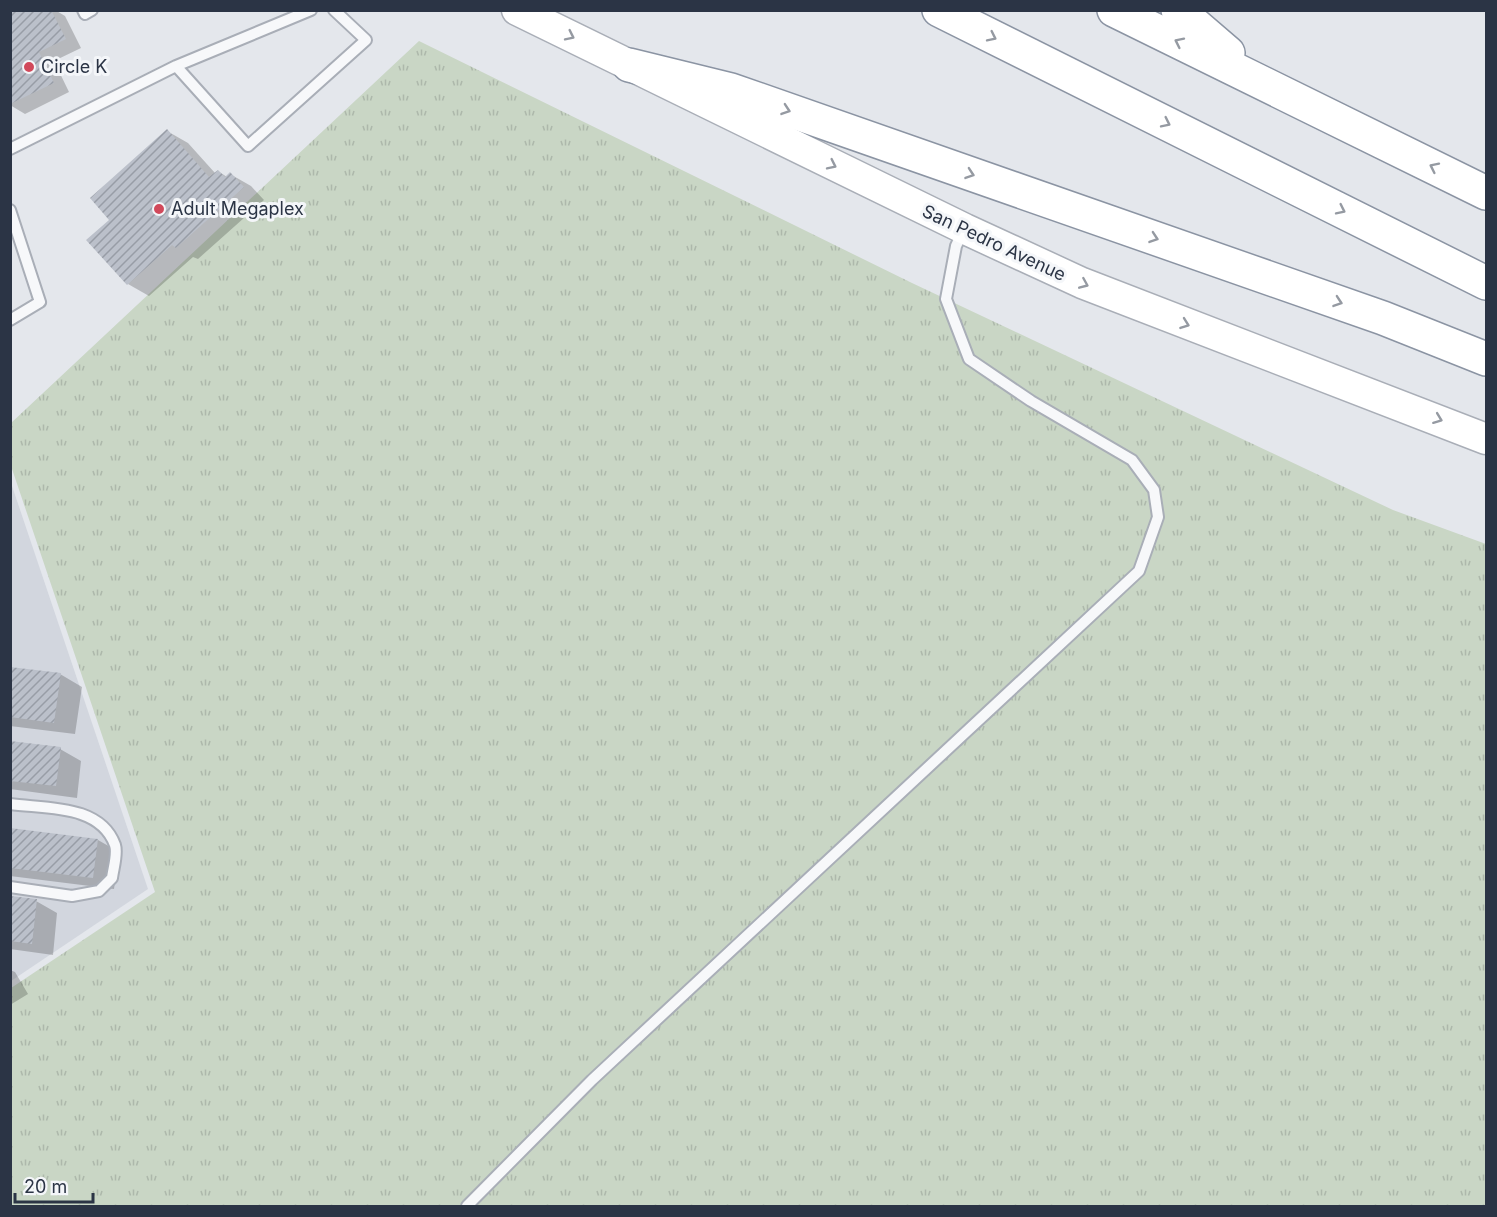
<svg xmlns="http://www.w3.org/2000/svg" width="1497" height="1217" font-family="Inter,sans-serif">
	<defs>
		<pattern id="grass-tufts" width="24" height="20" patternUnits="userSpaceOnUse" patternTransform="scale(1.5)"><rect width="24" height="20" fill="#c9d6c5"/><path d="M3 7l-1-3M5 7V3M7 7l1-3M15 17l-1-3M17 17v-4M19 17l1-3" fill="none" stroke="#adb8ab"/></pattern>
		<pattern id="building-hatch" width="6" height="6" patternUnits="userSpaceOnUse" patternTransform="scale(1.5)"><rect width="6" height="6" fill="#bbc0ca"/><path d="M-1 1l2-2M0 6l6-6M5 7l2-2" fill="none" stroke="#989da6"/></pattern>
	</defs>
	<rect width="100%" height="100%" fill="#e4e7ec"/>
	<!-- built -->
	<path fill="#d2d6de" d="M10,480L148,889L11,981H10Z"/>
	<!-- grass -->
	<path fill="url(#grass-tufts)" d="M419,41L912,283L1393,510L1486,544V1206H11V988L155,892L11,466V423Z"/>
	<!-- shadow -->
	<path fill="#0003" d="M10,10H55L65,16L81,48L54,61L69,92L25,114L10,105Z
		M167,131L188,143L215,173L218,171L227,177L230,174L251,186L264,200L198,259L193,257L149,296L128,284Z
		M10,668L60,674L82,687L75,734L10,726Z
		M10,742L60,749L81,761L77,798L10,789Z
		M10,829L98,840L119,852L114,889L10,876Z
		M10,897L36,901L57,913L53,955L10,949Z
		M10,970L15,972L28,994L10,1005Z"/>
	<!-- building -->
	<path fill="url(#building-hatch)" d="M10,10H51L66,39L39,52L54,83L10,104Z
		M167,129L209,177L218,170L225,177L230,172L244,187L176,248L172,245L127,285L86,240L109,220L90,198Z
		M10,667L61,673L54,723L10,717Z
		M10,741L61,747L56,786L10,781Z
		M10,828L98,839L93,878L10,868Z
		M10,896L37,899L32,944L10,941Z"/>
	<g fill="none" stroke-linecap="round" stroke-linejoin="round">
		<defs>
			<path id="service" d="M83,10L85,14L92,10
				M311,10L176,66L248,146L366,40L334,10
				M10,149L176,66
				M10,210L40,302L10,320
				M10,804C46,809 100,804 115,845C118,854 113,869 112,878L99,891L72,896L10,887
				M467,1206L592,1080L1139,571L1158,517L1154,490L1132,460L1031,401L969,359L946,299L956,246L964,229"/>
			<path id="secondary" d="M517,10L965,229L1082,283L1486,439"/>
			<path id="motorway" d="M939,10L1486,283
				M1114,10L1486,193
				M1178,10L1228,53
				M629,65L731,90L1383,318L1486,359"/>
		</defs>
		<!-- service casing -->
		<use href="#service" stroke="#a9aeb7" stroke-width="14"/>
		<!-- secondary casing -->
		<use href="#secondary" stroke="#a9aeb7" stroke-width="33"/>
		<!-- motorway casing -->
		<use href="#motorway" stroke="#8b94a3" stroke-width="36"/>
		<!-- service -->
		<use href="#service" stroke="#f7f8fa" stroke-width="10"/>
		<!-- secondary -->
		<use href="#secondary" stroke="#fff" stroke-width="30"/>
		<!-- motorway -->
		<use href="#motorway" stroke="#fff" stroke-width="33"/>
	</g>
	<!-- one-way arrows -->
	<defs><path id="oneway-chevron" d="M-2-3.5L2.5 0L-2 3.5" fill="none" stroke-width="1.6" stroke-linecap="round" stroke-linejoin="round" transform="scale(1.5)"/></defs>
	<g stroke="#959aa2">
		<use href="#oneway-chevron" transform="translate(570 36) rotate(26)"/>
		<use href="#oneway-chevron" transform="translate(992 37) rotate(26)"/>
		<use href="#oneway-chevron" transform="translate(1179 42) rotate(-154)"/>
		<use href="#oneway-chevron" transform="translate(786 110) rotate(19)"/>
		<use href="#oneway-chevron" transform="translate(1166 123) rotate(26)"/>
		<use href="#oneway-chevron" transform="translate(832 165) rotate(26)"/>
		<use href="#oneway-chevron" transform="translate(1434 167) rotate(-154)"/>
		<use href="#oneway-chevron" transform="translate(970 174) rotate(19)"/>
		<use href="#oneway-chevron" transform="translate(1341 210) rotate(26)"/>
		<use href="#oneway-chevron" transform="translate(1154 238) rotate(19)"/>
		<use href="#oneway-chevron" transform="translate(1084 284) rotate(23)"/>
		<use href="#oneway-chevron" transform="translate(1338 302) rotate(19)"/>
		<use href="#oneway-chevron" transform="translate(1185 324) rotate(20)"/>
		<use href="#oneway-chevron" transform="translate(1438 419) rotate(21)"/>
	</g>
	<!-- markers -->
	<g fill="#d1495b" stroke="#f4f6f9" stroke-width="2">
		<circle cx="29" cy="67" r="6"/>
		<circle cx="159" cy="209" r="6"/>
	</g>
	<g text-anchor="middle" stroke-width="6" stroke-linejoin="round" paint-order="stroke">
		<!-- poi labels -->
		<g font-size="18" fill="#2b3445" stroke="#f4f6f9" text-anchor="start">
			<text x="41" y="73">Circle K</text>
			<text x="171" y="215">Adult Megaplex</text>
		</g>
		<!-- street labels -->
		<g font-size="18" fill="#2b3445" stroke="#f4f6f9">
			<text transform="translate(994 243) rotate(25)" y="6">San Pedro Avenue</text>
		</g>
	</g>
	<!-- border -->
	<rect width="1497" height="1217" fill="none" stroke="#2b3445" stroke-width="24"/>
	<!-- scale -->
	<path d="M15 1193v9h78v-9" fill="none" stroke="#2b3445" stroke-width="3"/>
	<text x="24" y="1193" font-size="18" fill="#2b3445" stroke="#f4f6f9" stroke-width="4.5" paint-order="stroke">20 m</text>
</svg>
